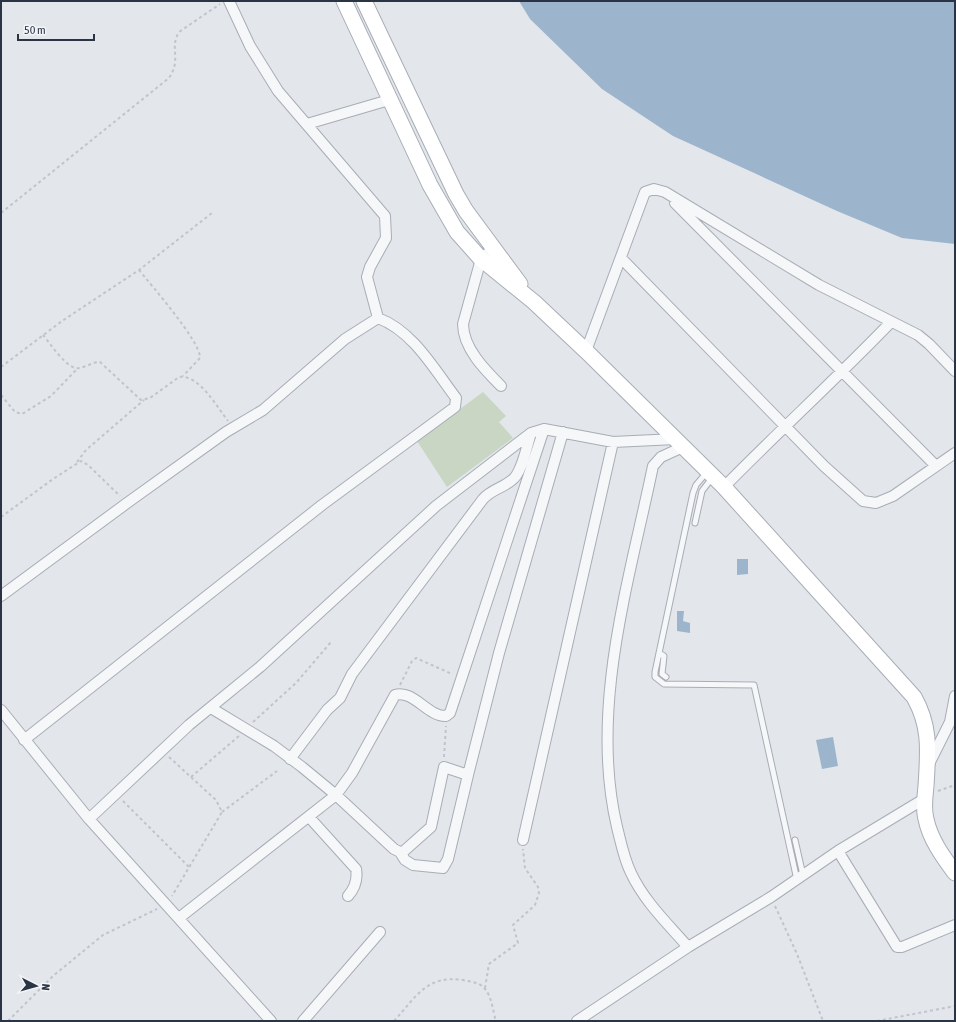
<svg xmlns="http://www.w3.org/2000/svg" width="956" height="1022" font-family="'Asap Condensed',sans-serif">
	<rect width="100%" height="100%" fill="#e3e6eb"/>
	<!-- green -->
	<path fill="#c8d6c3" d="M483,392L506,416L499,422L513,438L447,487L417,441Z"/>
	<!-- water -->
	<path fill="#9db5cc" d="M519,1H955V244L902,238L837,211L673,136L602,89L530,19Z
		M737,559H748V574L737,575Z
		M677,611H684L683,621L690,623V633L677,631Z
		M833,737L838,766L822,769L816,740Z"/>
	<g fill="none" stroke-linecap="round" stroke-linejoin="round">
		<defs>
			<path id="lane" d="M707,472L696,485L693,493L655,672V677L664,684L754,685L797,880
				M695,523L702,491L712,478
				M659,653L664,656L662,674L666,677
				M795,840L803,875"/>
			<path id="street" d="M307,124L389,100
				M675,203L936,466
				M494,248L481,259L463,324C463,348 485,370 501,386
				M621,258L824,466L863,501L876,503L893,496L955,453
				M586,351L645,192L654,189L665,192L819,285L918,335L929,344L955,371
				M683,447L661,457L653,466C629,582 589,709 617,827C621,843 624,859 631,873C644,901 668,924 688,947
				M724,487C779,431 837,378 891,322
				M1,596L127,503L226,432L263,410L345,339L378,318L367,277L370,267L386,238L385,216L278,91L250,46L229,1
				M211,708L274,746L302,767L336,795L394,849L400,852L404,851L431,827L444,767L468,775L499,653L563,432
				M1,710L89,819L271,1021
				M24,740L322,505L455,407L456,398C434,369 413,331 378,318
				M290,759L327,710L340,698L352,674L483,499C492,489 503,488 512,480C522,473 527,445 531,433
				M929,764L950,722L955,696
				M309,817L356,869C358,880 355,888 348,896
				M89,819L189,725L260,667L436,506L531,433L544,429L613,442L676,439
				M523,840L613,442
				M838,851L897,947H902L955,925
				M400,852L405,860L413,865L443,868L448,859L468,775
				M179,918L336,795L352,773L395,695C413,689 428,717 446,716L450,713L544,429
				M303,1021L380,932
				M577,1021L688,947L771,897L838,851L924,799"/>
			<path id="secondary" d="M344,1L430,185L457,232L481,259L534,302L586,351L724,487L914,697C931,727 928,752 926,786C925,797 923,808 926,819C930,839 943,857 955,873
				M364,1L456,194L466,211L520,284"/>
		</defs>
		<!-- lane casing -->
		<use href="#lane" stroke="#a8adb6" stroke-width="7"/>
		<!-- street casing -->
		<use href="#street" stroke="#a8adb6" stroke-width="12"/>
		<!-- secondary casing -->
		<use href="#secondary" stroke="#a8adb6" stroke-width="17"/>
		<!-- path -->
		<path stroke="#c1c4ca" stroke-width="2" stroke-dasharray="3 3" stroke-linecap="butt" d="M1,213L169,78C182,59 169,48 179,32L220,4
			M139,270C151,285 201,342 200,358L183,376
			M43,335C50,343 68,371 79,368C86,367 93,362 100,362L141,400L150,398L179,377C199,374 217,407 228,421
			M1,367L62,321L139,270L212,213
			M1,395L15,412L22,414L51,396L77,369
			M77,462L86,450L144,400
			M1,517L53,479L81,461L88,465L120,496
			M400,685L412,661L416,658L452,674
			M253,722L296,683L331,642
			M169,757L216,800L222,812L172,896
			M444,757L446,726
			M191,777L239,736
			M938,791L955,785
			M123,801L189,867
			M222,812L277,771
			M775,906L797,954L823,1021
			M485,988L489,964L518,943L513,925L535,905L539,893L538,887L525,868L523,849
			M8,1021L53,976L103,935L157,909
			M394,1021C417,996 426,975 463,980C471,982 480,982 485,989C492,997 493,1012 496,1021
			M877,1021L955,1006"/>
		<!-- lane -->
		<use href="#lane" stroke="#f6f7f9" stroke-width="5"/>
		<!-- street -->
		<use href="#street" stroke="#f6f7f9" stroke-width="10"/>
		<!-- secondary -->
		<use href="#secondary" stroke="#fff" stroke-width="15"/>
	</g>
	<!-- border -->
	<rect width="956" height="1022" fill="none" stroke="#2a3444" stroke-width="4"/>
	<!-- north arrow -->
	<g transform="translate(36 986) rotate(96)" stroke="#f3f5f8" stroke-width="3" paint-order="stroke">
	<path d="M0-3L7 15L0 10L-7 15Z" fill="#2a3444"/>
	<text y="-6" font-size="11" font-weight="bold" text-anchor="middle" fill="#2a3444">N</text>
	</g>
	<!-- scale -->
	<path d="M18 34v6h76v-6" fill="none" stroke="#2a3444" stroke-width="2"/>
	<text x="24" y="34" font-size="12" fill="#2a3444" stroke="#f3f5f8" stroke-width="3" paint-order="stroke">50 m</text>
</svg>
